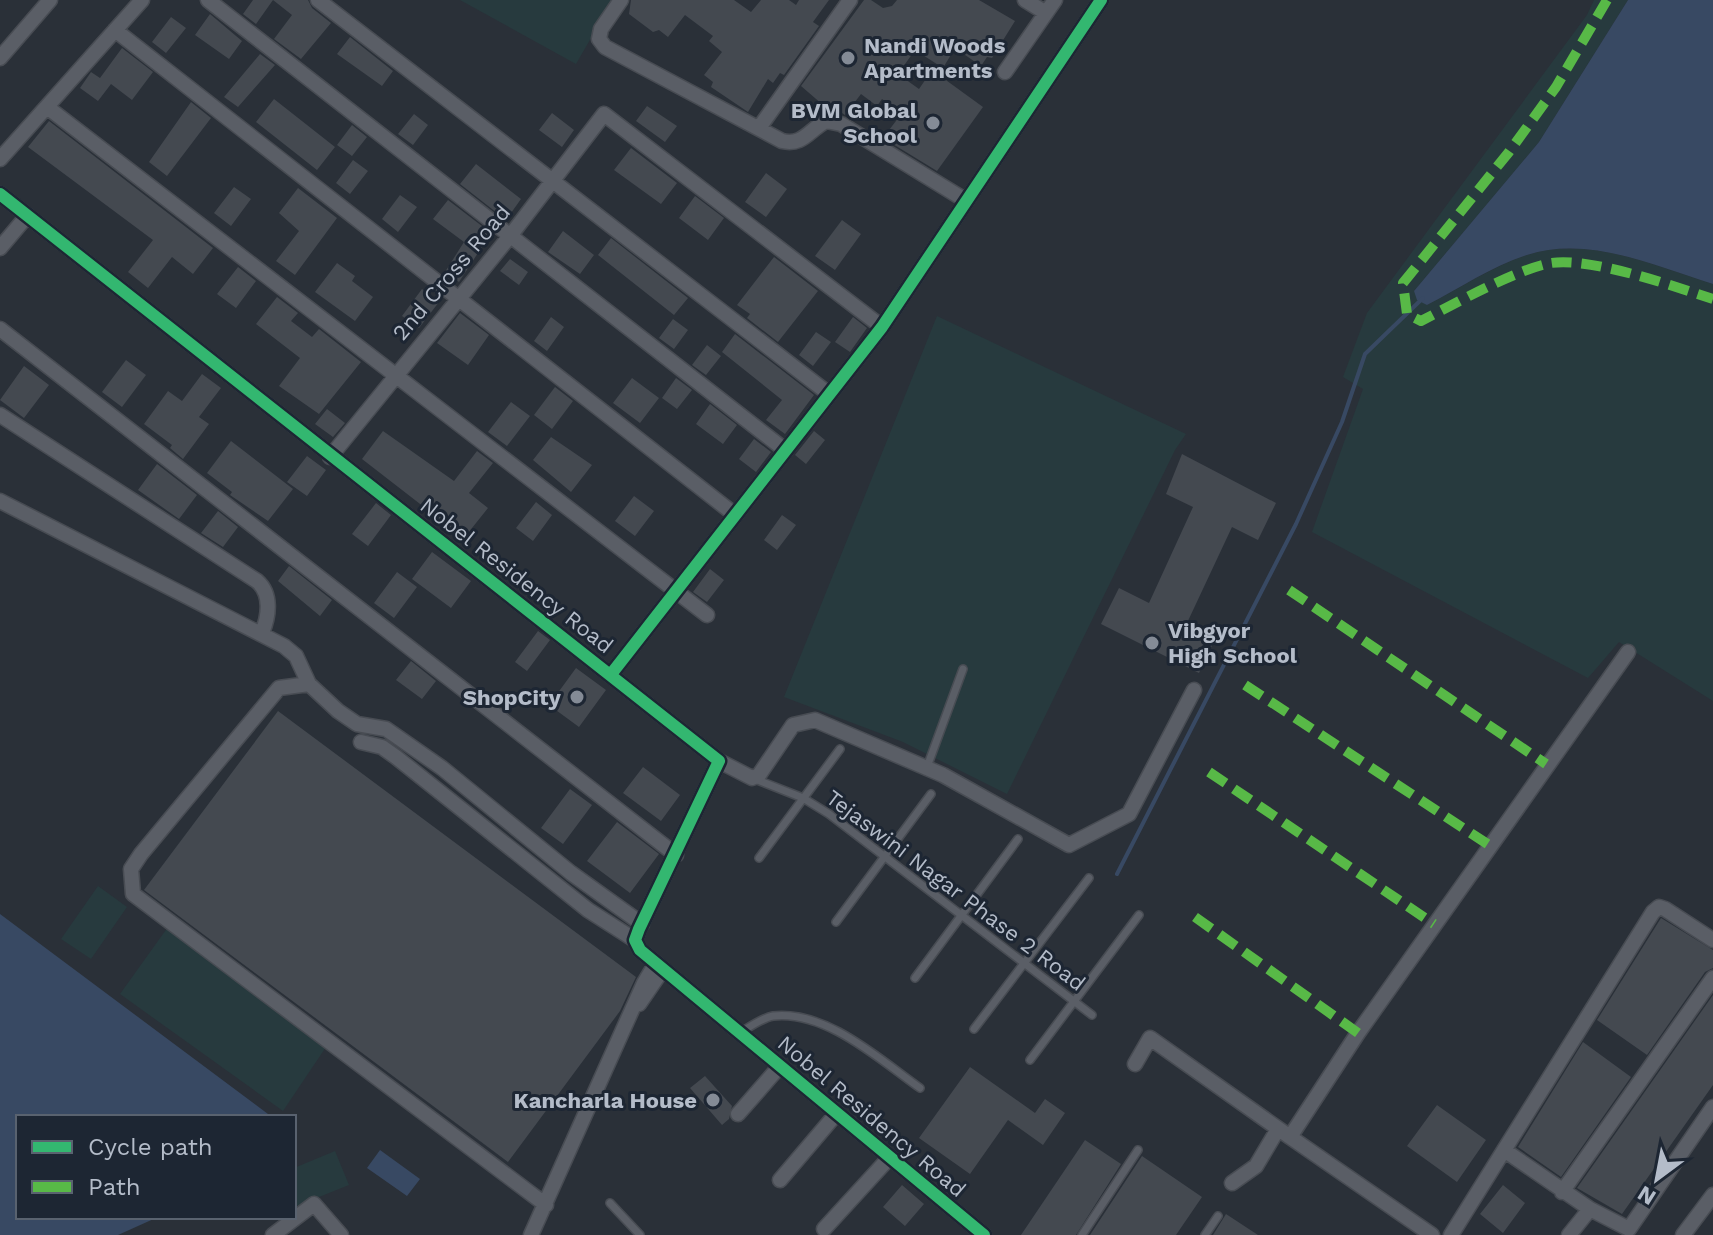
<svg xmlns="http://www.w3.org/2000/svg" width="1713" height="1235" font-family="'Work Sans',sans-serif">
	<rect width="100%" height="100%" fill="#2a3038"/>
	<!-- green -->
	<path fill="#273a3e" d="M460,0H613L576,64Z
		M1594,0H1628L1539,142L1414,291L1427,305C1459,289 1493,266 1527,255C1589,235 1655,266 1713,284V701L1619,642L1588,678L1312,532L1363,389L1343,377L1367,313L1587,15Z
		M937,316L1186,434L1175,450L1007,794L903,742L784,697Z
		M98,886L127,907L91,959L61,939Z
		M168,927L326,1047L283,1111L120,994Z
		M335,1151L349,1185L294,1207V1168Z"/>
	<!-- water -->
	<path fill="#384963" d="M1628,0H1713V284C1655,266 1589,235 1527,255C1492,266 1459,289 1427,305L1417,300L1414,291L1539,142Z
		M0,914L272,1117H18V1217H158L118,1235H0Z
		M380,1150L420,1179L407,1196L367,1168Z"/>
	<g fill="none" stroke-linecap="round" stroke-linejoin="round">
		<!-- stream -->
		<path stroke="#384963" stroke-width="4" d="M1117,874L1296,524L1342,422L1365,354L1423,298"/>
	</g>
	<!-- building -->
	<path fill="#444950" d="M253,0H308L312,8L331,23L301,59L274,39L292,15L273,0L256,24L243,14Z
		M631,0H734L751,12L761,0H789L796,5L799,0H829L813,22L819,26L784,75L780,73L773,83L768,79L748,112L711,87L713,82L704,75L722,52L709,41L713,36L685,15L668,37L659,30L653,32L629,14Z
		M864,0H871L883,8L892,6L897,0H979L1015,21L992,58L987,57L981,66L955,48L943,68L915,50L898,74L919,89L932,70L983,107L937,171L883,138L902,113L882,99L877,106L861,94L845,115L836,109L830,111L801,86Z
		M210,14L242,41L229,59L195,35Z
		M171,17L186,28L166,53L152,42Z
		M350,37L393,71L382,86L337,54Z
		M122,48L153,72L132,100L111,84L98,101L80,88L91,72L100,78Z
		M260,54L275,65L238,107L224,97Z
		M274,99L335,147L317,170L256,122Z
		M191,102L211,118L167,176L149,162Z
		M647,106L677,126L665,142L636,121Z
		M552,113L574,130L562,147L539,130Z
		M414,114L428,125L413,145L398,134Z
		M49,121L213,248L193,274L172,257L148,288L128,272L153,240L28,147Z
		M352,125L367,137L352,156L337,145Z
		M631,148L677,183L661,204L614,170Z
		M353,160L368,171L350,194L336,183Z
		M476,164L521,199L506,220L460,184Z
		M766,173L787,189L766,217L745,202Z
		M234,187L251,199L231,226L214,213Z
		M298,188L337,218L295,275L276,261L299,231L279,213Z
		M400,195L417,207L398,232L382,219Z
		M695,196L724,218L708,240L679,218Z
		M448,200L491,233L459,282L445,272L464,242L433,219Z
		M842,220L861,234L835,270L815,256Z
		M563,231L594,255L580,274L548,252Z
		M611,238L688,298L674,315L598,255Z
		M774,257L818,291L778,342L747,318L750,314L737,305Z
		M510,259L528,272L519,285L500,271Z
		M337,263L355,276L352,281L373,297L355,321L315,292Z
		M238,267L256,281L236,308L217,294Z
		M422,289L439,302L419,328L402,316Z
		M277,297L298,313L291,321L312,337L319,329L361,362L319,414L279,386L300,358L256,324Z
		M460,313L489,335L468,365L437,343Z
		M551,317L564,327L547,351L534,341Z
		M853,317L867,328L850,352L835,342Z
		M673,319L688,330L674,349L659,338Z
		M816,332L831,342L813,366L799,355Z
		M735,334L814,395L785,434L766,420L782,400L722,352Z
		M707,345L721,356L706,375L692,365Z
		M126,360L146,375L122,407L102,392Z
		M24,366L49,385L24,418L0,400Z
		M202,374L221,388L199,417L209,424L183,459L170,448L172,445L144,424L168,391L182,401Z
		M632,378L659,398L640,423L613,403Z
		M676,378L692,390L677,409L662,398Z
		M555,387L573,401L552,429L534,415Z
		M511,402L530,416L507,446L488,432Z
		M710,404L737,425L723,444L696,424Z
		M327,409L345,423L333,437L315,424Z
		M383,431L454,481L477,451L493,463L469,493L488,508L464,538L362,459Z
		M814,431L825,440L806,464L795,455Z
		M551,437L592,465L571,492L533,460Z
		M754,439L771,452L756,472L739,459Z
		M231,441L293,489L268,521L230,495L232,492L207,473Z
		M1182,454L1276,503L1258,540L1232,527L1187,623L1216,637L1199,673L1101,624L1119,588L1149,603L1193,507L1166,494Z
		M307,456L326,470L307,496L287,482Z
		M157,464L197,495L179,519L138,490Z
		M634,496L654,511L635,536L615,521Z
		M536,502L552,515L533,541L516,528Z
		M376,503L391,515L368,546L352,534Z
		M218,511L238,527L223,547L201,533Z
		M782,515L796,525L777,550L764,540Z
		M432,552L471,581L451,608L412,579Z
		M289,566L332,600L320,616L278,581Z
		M710,569L724,580L707,602L693,592Z
		M397,572L417,587L394,618L374,603Z
		M538,631L550,640L527,671L515,662Z
		M411,661L436,681L422,699L396,680Z
		M576,668L606,690L579,727L549,705Z
		M278,711L636,977L620,1011L508,1162L144,890Z
		M643,767L680,795L661,821L623,793Z
		M570,789L592,805L563,844L541,828Z
		M617,822L659,854L630,893L587,861Z
		M1661,918L1713,950V968L1705,972L1647,1055L1597,1020Z
		M1713,995V1085L1622,1214L1577,1188Z
		M1583,1042L1631,1077L1561,1177L1518,1147Z
		M970,1067L1035,1113L1045,1099L1065,1113L1043,1145L1008,1120L970,1174L919,1138Z
		M705,1076L732,1106L729,1119L722,1125L690,1088Z
		M1437,1105L1486,1140L1457,1182L1407,1146Z
		M1085,1140L1121,1164L1076,1235H1021Z
		M1142,1156L1202,1197L1176,1235H1090Z
		M902,1185L924,1204L905,1226L883,1207Z
		M1503,1185L1525,1203L1503,1233L1480,1214Z
		M1226,1214L1258,1235H1213Z"/>
	<g fill="none" stroke-linecap="round" stroke-linejoin="round">
		<defs>
			<path id="lane" d="M927,767L963,669
				M755,779L803,798L829,814L1092,1015
				M759,858L840,749
				M836,922L931,794
				M915,978L1018,839
				M974,1029L1089,878
				M740,1033C749,1027 762,1018 773,1016C826,1010 879,1059 920,1088
				M1030,1060L1139,915
				M610,1203L640,1235
				M1082,1235L1138,1150
				M1205,1235L1218,1216"/>
			<path id="street" d="M208,0L785,450
				M318,0L829,394
				M621,0L601,29L599,39L605,47L782,141C803,146 809,130 826,121L841,124L965,200
				M1025,0L1046,13
				M115,30L734,514
				M0,58L50,0
				M1005,72L1055,0
				M47,107L707,615
				M759,128L850,0
				M0,159L142,0
				M0,194L719,761L639,929L635,940L640,950L984,1235
				M0,248L27,216
				M0,329L676,855
				M0,415L257,581C272,594 269,616 262,633
				M330,457L510,236L604,114L882,327
				M0,501L284,646L296,656L309,684L338,711L357,724L386,729L442,768L571,873L642,924
				M612,673L882,327L1101,0
				M309,684L279,688L141,854L131,869L133,894L546,1205
				M361,742L382,747L396,757L588,910L635,940
				M719,761L752,778L759,775L793,725L815,720L943,775L1069,845L1129,814L1194,690
				M639,1004L663,969
				M1135,1064L1150,1038L1290,1137
				M738,1114L780,1066
				M1504,1150L1590,1209
				M780,1180L837,1113
				M1232,1183L1256,1166L1278,1129
				M1562,1192L1713,978
				M824,1229L890,1157
				M273,1235L314,1204L341,1235
				M531,1235L644,983L656,963
				M1432,1235L1290,1137L1358,1033L1628,652
				M1451,1235L1653,912L1659,907L1665,909L1713,940
				M1569,1235L1590,1209L1629,1229L1713,1107
				M1683,1235L1713,1195"/>
		</defs>
		<!-- lane casing -->
		<use href="#lane" stroke="#484c53" stroke-width="10"/>
		<!-- street casing -->
		<use href="#street" stroke="#484c53" stroke-width="17"/>
		<!-- lane -->
		<use href="#lane" stroke="#5a5e66" stroke-width="7"/>
		<!-- street -->
		<use href="#street" stroke="#5a5e66" stroke-width="14"/>
		<!-- quiet -->
		<path stroke="#58b947" stroke-width="10" stroke-dasharray="20 10" stroke-linecap="butt" d="M1607,0L1556,87L1509,152L1403,283L1407,314L1421,321C1454,304 1517,269 1551,263C1591,257 1673,286 1713,299
			M1289,590L1546,764
			M1245,685L1489,845
			M1209,772L1434,924
			M1195,917L1358,1033"/>
		<defs>
			<path id="cycleway" d="M0,194L719,761L639,929L635,940L640,950L984,1235
				M612,673L882,327L1101,0"/>
		</defs>
		<!-- cycleway casing -->
		<use href="#cycleway" stroke="#1d2633" stroke-width="17"/>
		<!-- cycleway -->
		<use href="#cycleway" stroke="#33b770" stroke-width="12"/>
	</g>
	<!-- markers -->
	<g fill="#848b96" stroke="#1d2633" stroke-width="3">
		<circle cx="848" cy="58" r="8"/>
		<circle cx="933" cy="123" r="8"/>
		<circle cx="1152" cy="643" r="8"/>
		<circle cx="577" cy="697" r="8"/>
		<circle cx="713" cy="1100" r="8"/>
	</g>
	<g text-anchor="middle" stroke-width="6" stroke-linejoin="round" paint-order="stroke">
		<!-- poi labels -->
		<g font-size="22" font-weight="bold" fill="#b4bcc9" stroke="#1d2633" text-anchor="end">
			<text x="864" y="53" text-anchor="start">Nandi Woods<tspan x="864" dy="25">Apartments</tspan></text>
			<text x="917" y="118">BVM Global<tspan x="917" dy="25">School</tspan></text>
			<text x="1168" y="638" text-anchor="start">Vibgyor<tspan x="1168" dy="25">High School</tspan></text>
			<text x="561" y="705">ShopCity</text>
			<text x="697" y="1108">Kancharla House</text>
		</g>
		<!-- street labels -->
		<g font-size="22" fill="#b4bcc9" stroke="#1d2633">
			<text transform="translate(451 272) rotate(-50)" y="8">2nd Cross Road</text>
			<text transform="translate(517 575) rotate(38)" y="8">Nobel Residency Road</text>
			<text transform="translate(956 890) rotate(37)" y="8">Tejaswini Nagar Phase 2 Road</text>
			<text transform="translate(872 1116) rotate(40)" y="8">Nobel Residency Road</text>
		</g>
	</g>
	<!-- legend -->
	<rect x="16" y="1115" width="280" height="104" fill="#1d2633" stroke="#59626f" stroke-width="2"/>
	<rect x="32" y="1141" width="40" height="12" fill="#33b770" stroke="#59626f" stroke-width="2"/>
	<text x="88" y="1155" font-size="24" fill="#b4bcc9">Cycle path</text>
	<rect x="32" y="1181" width="40" height="12" fill="#58b947" stroke="#59626f" stroke-width="2"/>
	<text x="88" y="1195" font-size="24" fill="#b4bcc9">Path</text>
	<!-- north arrow -->
	<g transform="translate(1657 1179) rotate(212)" stroke="#1d2633" stroke-width="6" paint-order="stroke">
	<path d="M0-6L14 30L0 20L-14 30Z" fill="#b4bcc9"/>
	<text y="-12" font-size="22" font-weight="bold" text-anchor="middle" fill="#b4bcc9">N</text>
	</g>
</svg>
